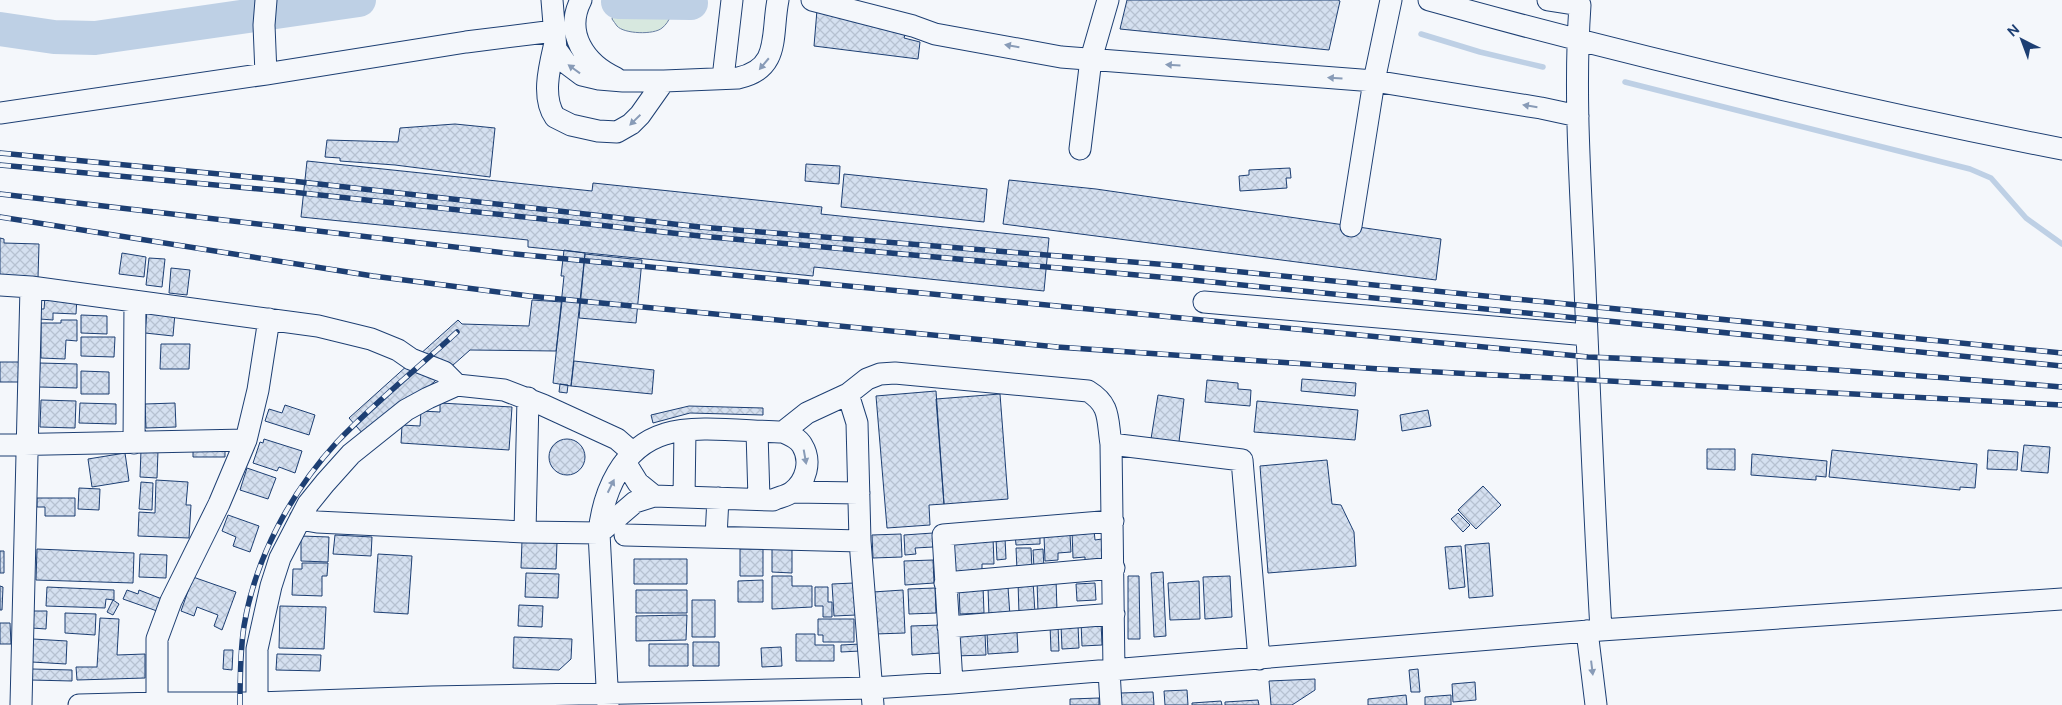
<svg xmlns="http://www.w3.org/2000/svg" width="2062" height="705" font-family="'DM Sans',sans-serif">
	<defs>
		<pattern id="building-cross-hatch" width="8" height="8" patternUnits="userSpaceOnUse" patternTransform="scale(1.25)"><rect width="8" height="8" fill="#d5e0f0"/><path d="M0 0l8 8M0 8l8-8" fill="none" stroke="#b6c1d1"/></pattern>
	</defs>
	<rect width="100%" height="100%" fill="#f4f7fb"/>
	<!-- park -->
	<path fill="#d7e8df" stroke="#687fa3" d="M619,0H674C674,9 670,22 662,28C654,35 624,34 617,26C615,24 614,21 612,19L615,6Z"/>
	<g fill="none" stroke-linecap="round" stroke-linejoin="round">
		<!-- stream -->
		<path stroke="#bed0e5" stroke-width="5.5" d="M1421,34L1480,52L1543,67
			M1625,82L1970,169L1991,178L2026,218L2062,244"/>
		<!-- river -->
		<path stroke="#bed0e5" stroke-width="34" d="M618,2L691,3
			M0,29L54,37L95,38L359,0"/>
	</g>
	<!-- building -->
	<path fill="url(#building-cross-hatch)" stroke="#1d3f73" d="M1127,0H1338L1340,1L1329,50L1120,29Z
		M817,10L905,35L904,38L920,42L918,59L814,46Z
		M455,124L495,128L490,177L395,165L340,161V158L325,157L327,140L398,142L400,128Z
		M307,161L592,191L593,183L785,203L822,207L821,214L1049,238L1044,291L814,267L813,276L528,247V240L301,217Z
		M806,164L840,166L839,184L805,181Z
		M1290,168L1291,178H1286L1287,188L1240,191L1239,176L1249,175V170Z
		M844,174L987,189L984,222L841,207Z
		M1009,180L1096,189L1441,239L1436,280L1003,224Z
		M0,238L4,239V243L39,244L38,278L0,277Z
		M564,250L585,253L571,386L553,383L564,276H561Z
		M122,253L146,257L144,277L119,274Z
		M585,254L642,260L636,323L579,318Z
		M149,258L165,259L162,287L146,285Z
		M171,268L190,270L187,295L169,293Z
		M45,297H77L76,314L53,313V320L40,319L41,309H44Z
		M532,300L562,302L556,351L470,350L426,389L364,435L349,418L458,320L462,324L529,326Z
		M147,311L175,313L173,336L145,333Z
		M81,315L107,316V334L81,333Z
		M61,320H77V341L66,340L65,359L41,358V323H61Z
		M81,337H115L114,357L81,356Z
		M161,344H190L189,369H160Z
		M574,361L654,370L652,394L571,386Z
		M0,362H21V382H0Z
		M40,363L77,364V388L39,387Z
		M81,371L109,372V394H81Z
		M1302,379L1356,383L1355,396L1301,391Z
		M1207,380L1238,383V389L1251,390L1250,406L1205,402Z
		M560,384L568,385L567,393L559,392Z
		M936,391L944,504L929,505L930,525L887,528L876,396Z
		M1000,394L1008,499L944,504L936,399Z
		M1158,395L1184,399L1179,442L1151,439Z
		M41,400L76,401L75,428L40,427Z
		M1257,401L1358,410L1355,440L1254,432Z
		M80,403L116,404V424L79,423Z
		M175,403L176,427L146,428L145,404Z
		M440,403L512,407L509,450L401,443L402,425L420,426L421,411L440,412Z
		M285,405L315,415L309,435L265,421L269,409L282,413Z
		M689,406L763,408V415L690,413L653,423L651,415Z
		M1428,410L1431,426L1402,431L1400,415Z
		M264,439L302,451L295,473L279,467L277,471L253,463L260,442L263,443Z
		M549 457a18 18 0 1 1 36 0a18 18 0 1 1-36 0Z
		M2024,445L2050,447L2048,473L2021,471Z
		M193,447H225V457H193Z
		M1707,449H1735V470L1707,469Z
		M141,450L158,451L157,478L140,477Z
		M1832,450L1977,464L1975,488L1960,487V490L1829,477Z
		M1988,450L2018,452L2017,470L1987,469Z
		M125,453L129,481L92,487L88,459Z
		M1752,454L1827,461L1826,477L1816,476V480L1751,475Z
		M1327,460L1332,504L1341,505L1354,532L1356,566L1268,573L1260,466Z
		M247,468L276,478L268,499L240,490Z
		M156,480L188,482L186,505H191L189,538L138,536L139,512L155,513Z
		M141,482L153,483L152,510L139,509Z
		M1483,486L1501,505L1476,529L1458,510Z
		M79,488L100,489L99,510L78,509Z
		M37,498H75V516H45V507H37Z
		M1458,513L1470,525L1463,532L1451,519Z
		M228,515L259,526L250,552L233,546L236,537L222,531Z
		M1094,530L1095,540L1102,539L1103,559L1085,560V557L1073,558L1072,531Z
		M1040,532V544L1016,545L1015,533Z
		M933,533V547L915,548L916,554L905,555L904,535Z
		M901,534L902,557L873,558L872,535Z
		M335,535L372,537L371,556L333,554Z
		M1070,535L1071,552L1058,553V560L1045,561L1044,536Z
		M301,536L329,537L328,562L301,561Z
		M993,537L994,564H982V571L955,572L954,539Z
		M1005,538L1006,559L997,560L996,539Z
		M522,541L557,542L556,569L521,568Z
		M1489,543L1493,596L1469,598L1465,545Z
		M1461,546L1465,587L1449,589L1445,547Z
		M772,548H792V573L772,572Z
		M1016,548H1031L1032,569L1017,570Z
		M37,549L134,553L133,583L36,580Z
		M740,549H763V576H740Z
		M1043,549L1044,568H1034L1033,550Z
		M0,551H4V573H0Z
		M140,554L167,555L166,578L139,577Z
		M378,554L412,556L408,614L374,612Z
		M634,559H687V584H634Z
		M933,560L934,583L905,585L904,561Z
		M302,563H328L327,576H322V596L292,595L293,569H302Z
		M1163,572L1166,636L1154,637L1151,573Z
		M526,573L559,574L558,598L525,597Z
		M772,576H792V586H812V607L772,609Z
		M1128,576H1139L1140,639H1128Z
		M1230,576L1232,617L1205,619L1203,577Z
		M193,577L236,592L222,630L214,626L218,615L197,607L194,616L181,611Z
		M1056,579L1057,611L1038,612L1037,580Z
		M763,580V602H738V581Z
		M1033,581L1035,613L1019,614L1018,582Z
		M1199,581L1200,619L1170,620L1168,583Z
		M854,583L856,615L834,616L832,584Z
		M1095,583L1096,600L1077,601L1076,584Z
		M0,586L3,587L2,610H0Z
		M983,586L984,613L960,614L959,587Z
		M47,587L114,590V600L106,599L105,608L46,606Z
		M815,587H828V602H832V617H823V606H815Z
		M1008,587L1010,616L989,617L988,588Z
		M935,588L936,613L909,614L908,589Z
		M127,590L138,594L139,590L162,599L157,611L123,599Z
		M636,590H687V613H636Z
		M903,590L905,633L875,634L873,592Z
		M113,600L119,604L113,615L107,612Z
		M692,600H715V637H692Z
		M519,605L543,606L542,627L518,626Z
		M280,606L326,607L324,649L279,648Z
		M33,611H47L46,629L32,628Z
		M65,613L96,614L95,635L65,633Z
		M687,615L686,640L636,641V616Z
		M100,618L119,619L117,655L145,654V678L77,680L76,667H97Z
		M818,619H854V642H823V635H818Z
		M1101,621L1102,645L1082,646L1081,622Z
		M0,623H10L11,644H0Z
		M940,625L941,653L912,655L911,626Z
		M1050,625H1058L1059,651H1051Z
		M1061,625H1078L1079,648L1062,649Z
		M1017,632L1018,652L988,654L987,633Z
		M796,634H815V645H834V661H796Z
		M985,634L986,655L955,656L954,635Z
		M514,637L572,639L571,659L559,670L513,668Z
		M33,639L67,641L66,664L32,662Z
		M693,642H719V666H693Z
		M649,644H688V666H649Z
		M860,644V651L841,652V645Z
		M781,647L782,666L762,667L761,648Z
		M224,650H233L232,670L223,669Z
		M277,654L321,655L320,671L276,670Z
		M32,669L72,670V681L31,680Z
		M1418,669L1420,692H1411L1409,670Z
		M1315,679V690L1292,705H1271L1269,681Z
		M1475,682L1476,700L1453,702L1452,684Z
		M1187,690L1188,705H1165L1164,691Z
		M1153,692L1154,705H1121L1120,693Z
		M1406,695L1407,705H1368V699Z
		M1451,695V705H1425V697Z
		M1099,698V705H1070V699Z
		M1258,700L1259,705H1225V702Z
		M1221,701L1222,705H1192V703Z"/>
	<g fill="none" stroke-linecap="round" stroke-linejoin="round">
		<defs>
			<path id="minor" d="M266,0L264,25L266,74
				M552,0L556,49L566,63L582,75L599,79L623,81H664L738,78C781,69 771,35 778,0
				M581,0C564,33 585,64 616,78
				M812,0L913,26L935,34L1061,57L1374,81L1541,108L1578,116
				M1429,0C1638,58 1849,107 2062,149
				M1548,0L1580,5C1574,91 1580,177 1584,263C1589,385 1594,507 1601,630
				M555,43C550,65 541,97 555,117L571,125L598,131L617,132L631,124L640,115L664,81
				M723,78L732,0
				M0,113L266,74L466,42L554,31
				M1080,149L1091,59L1108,0
				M1351,226L1374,81L1391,0
				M0,285L31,287L318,326L371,339L398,350L411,359L444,372L457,385
				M1204,302L1587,335
				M848,394L857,423L860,541L873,705
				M757,432L759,499
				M783,432L807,413L848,394L867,379L880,374L895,373L1088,391C1111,405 1107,419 1111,444L1242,460L1259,659
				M134,443L135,301
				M1111,444L1114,671
				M0,445L246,440
				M625,462L638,483L654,496
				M792,492L859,493
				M684,497L685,431
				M300,519L317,522L525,532L599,533L635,502L654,496L773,500C779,497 787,496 792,492C806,482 812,461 802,445C798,438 790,435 783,432C750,432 695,424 665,434C622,447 603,492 599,533L608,705
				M525,532L528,398
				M625,535L860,541
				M716,537L718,498
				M945,583L1114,568
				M948,627L1114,614
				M1587,631L1596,705
				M1109,671L1111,705
				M952,683L943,535L1113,521
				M21,705L31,287
				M79,705L157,703H257L432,697L872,688L952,683L1601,630L2062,599
				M157,705V639L171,601L219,504L246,440L258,390L269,319
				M257,705V649L271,586L280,558L308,504L325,483L351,454L406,410L428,398L457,385L504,390L543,405L617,439L632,452"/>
		</defs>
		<!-- minor casing -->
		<use href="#minor" stroke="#1d3f73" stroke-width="23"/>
		<!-- minor -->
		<use href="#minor" stroke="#f4f7fb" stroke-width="21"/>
		<defs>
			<path id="rail" d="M0,153L292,181L700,227L1182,266L2062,353
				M0,165L292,192L700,236L1182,279L2062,366
				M0,194L515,254L1588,357C1746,363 1904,374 2062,387
				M0,217L373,276L529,296L1057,347L1380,369L2062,405
				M240,705C240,679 240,652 244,626C255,558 291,492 337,442C374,403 417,369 457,332"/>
		</defs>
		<!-- rail casing -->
		<use href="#rail" stroke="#1d3f73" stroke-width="5.5"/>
		<!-- rail -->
		<use href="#rail" stroke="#f4f7fb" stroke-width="4" stroke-dasharray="11" stroke-linecap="butt"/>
	</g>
	<!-- one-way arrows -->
	<defs><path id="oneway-solid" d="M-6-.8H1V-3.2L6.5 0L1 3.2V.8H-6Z" transform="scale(1.25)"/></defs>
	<g fill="#889bb7">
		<use href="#oneway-solid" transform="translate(1012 46) rotate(-170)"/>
		<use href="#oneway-solid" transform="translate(764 64) rotate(130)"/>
		<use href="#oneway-solid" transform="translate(1173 65) rotate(-176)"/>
		<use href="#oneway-solid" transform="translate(574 69) rotate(-144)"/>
		<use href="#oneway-solid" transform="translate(1335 78) rotate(-176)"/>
		<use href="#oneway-solid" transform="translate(1530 106) rotate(-171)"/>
		<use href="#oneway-solid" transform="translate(635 120) rotate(136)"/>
		<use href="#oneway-solid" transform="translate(805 457) rotate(80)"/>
		<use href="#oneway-solid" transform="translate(611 486) rotate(-64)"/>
		<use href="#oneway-solid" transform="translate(1592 668) rotate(83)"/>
	</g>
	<!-- north arrow -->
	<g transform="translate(2022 40) rotate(318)" stroke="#f4f7fb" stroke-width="4" paint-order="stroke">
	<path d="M0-4L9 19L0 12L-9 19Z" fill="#1d3f73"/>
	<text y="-8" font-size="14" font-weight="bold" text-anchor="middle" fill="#1d3f73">N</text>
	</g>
</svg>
